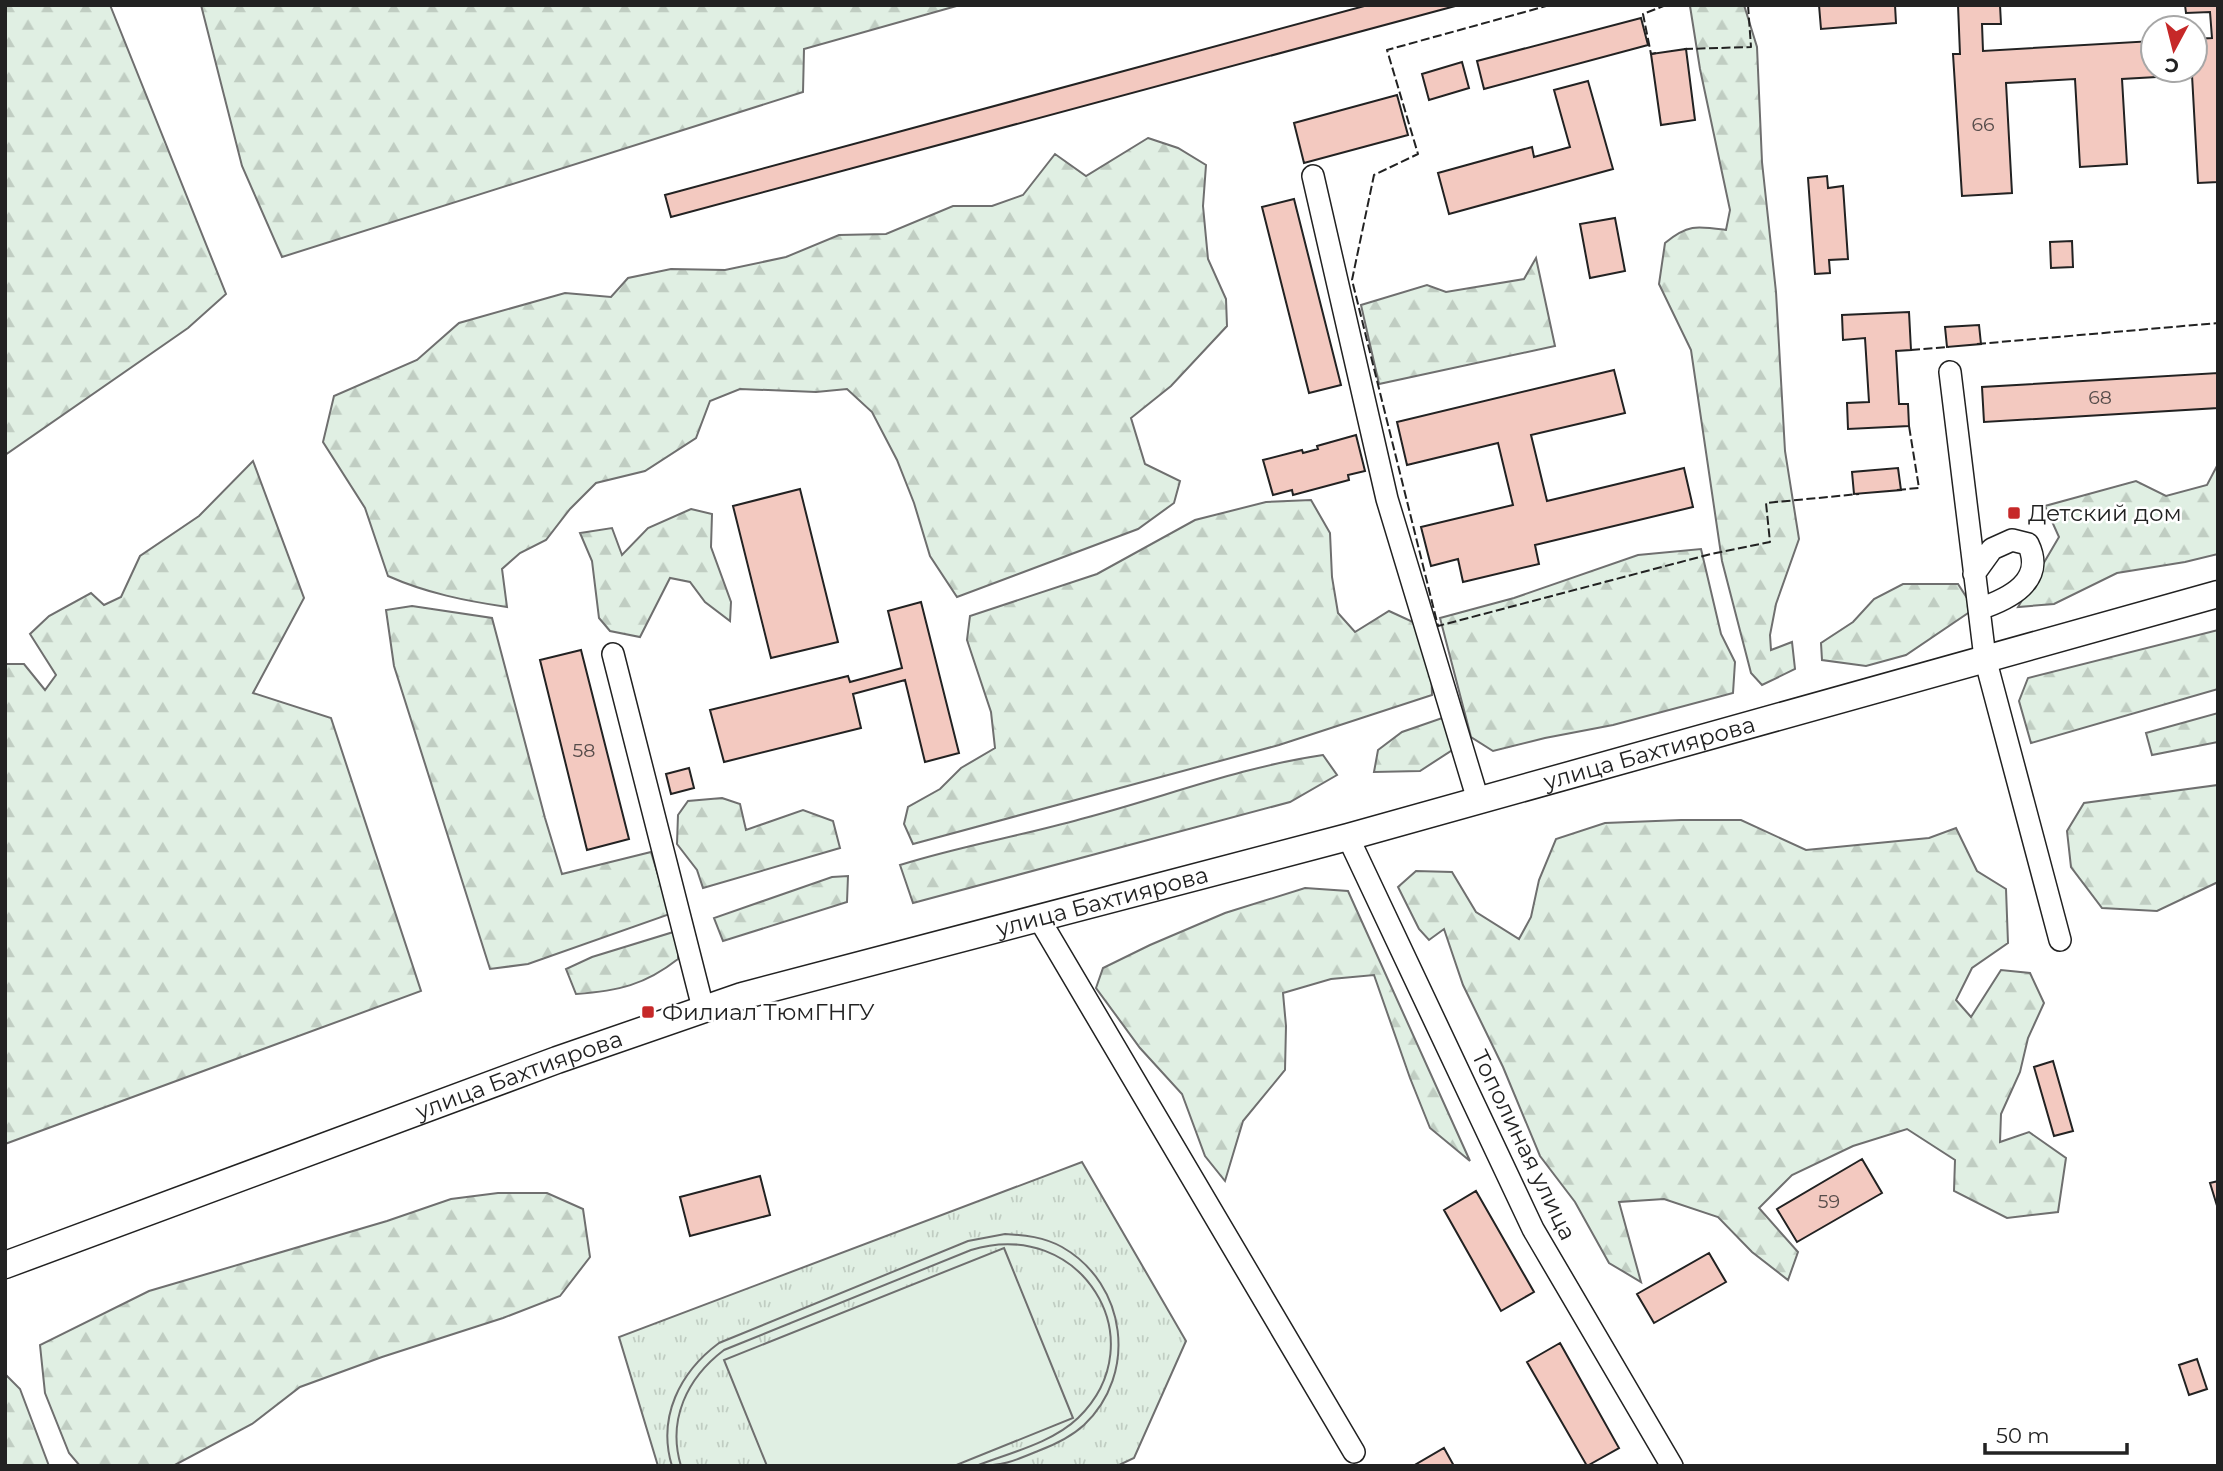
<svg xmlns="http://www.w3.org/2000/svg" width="2223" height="1471" font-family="Montserrat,sans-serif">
	<defs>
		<pattern id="grass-tufts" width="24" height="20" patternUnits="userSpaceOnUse" patternTransform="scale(1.75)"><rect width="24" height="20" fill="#e0efe3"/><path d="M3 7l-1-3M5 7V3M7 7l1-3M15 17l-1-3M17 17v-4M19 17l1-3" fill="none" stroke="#c0cdc2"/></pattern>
		<pattern id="forest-firs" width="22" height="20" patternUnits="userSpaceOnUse" patternTransform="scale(1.75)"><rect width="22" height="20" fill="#e0efe3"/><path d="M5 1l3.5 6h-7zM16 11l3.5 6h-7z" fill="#c0cdc2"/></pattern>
	</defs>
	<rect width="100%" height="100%" fill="#fff"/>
	<!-- grass -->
	<path fill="url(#grass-tufts)" stroke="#6f6f6f" stroke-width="2" d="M1082,1162L1186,1341L1134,1458L1117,1466H658L619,1337Z"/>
	<!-- forest -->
	<path fill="url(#forest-firs)" stroke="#6f6f6f" stroke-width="2" d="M5,5H110L226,294L188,328L5,455Z
		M201,5H960L804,49L803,92L282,257L242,166Z
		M1697,5H1744L1757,47L1762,162L1776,292L1785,451L1799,539L1776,604L1770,635L1771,650L1792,642L1795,669L1762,685L1751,673L1722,561L1691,350L1659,284L1665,243C1688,224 1697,226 1726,230L1730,210L1700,69L1690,6Z
		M1148,138L1178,148L1206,165L1203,206L1208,259L1226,299L1227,326L1171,386L1131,418L1145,464L1180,481L1174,503L1138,529L957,597L930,556L914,503L897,460L872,412L847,389L816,392L740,389L710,401L696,438L645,471L596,483L570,509L546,540L520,553L502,569L507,607C466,601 426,593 388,576L365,508L323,442L334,396L417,360L459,323L565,293L611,297L628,278L671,269L725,270L786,257L839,235L886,234L953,206H992L1023,195L1055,154L1086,176Z
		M1536,258L1555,346L1379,384L1361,305L1427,285L1446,292L1524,279Z
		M253,461L304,598L253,693L331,718L421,991L5,1144V664H24L45,690L56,675L30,634L49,616L91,593L104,605L121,597L140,556L199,516Z
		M2218,464V554L2185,562L2117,573L2054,604L2018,607L2059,537L2045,506L2136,481L2166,496L2207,485Z
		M1311,500L1330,533L1332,577L1338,613L1355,632L1389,611L1413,622L1431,660L1432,695L1279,745L913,844L904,824L908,807L940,789L961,768L995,748L991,712L967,640L970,616L1097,574L1195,520L1266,502Z
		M691,509L712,514L711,547L731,602L730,621L705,602L690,582L670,578L640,637L610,631L599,618L592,561L580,533L612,528L622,555L648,528Z
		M1701,549L1721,634L1735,662L1733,693L1613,725L1545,738L1493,751L1471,737L1440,618L1514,598L1638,555Z
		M1903,584H1958L1974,609L1906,655L1866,666L1822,660L1821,643L1853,622L1874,599Z
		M412,606L492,618L545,818L562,874L651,852L670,914L528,964L490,969L394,666L386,610Z
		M2218,630V689L2031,743L2019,701L2028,678Z
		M2218,713V742L2152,755L2146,733Z
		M1448,716L1460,745L1420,771L1374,772L1378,750L1402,732Z
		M1323,755L1337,775L1290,802L913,903L900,865C960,846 1021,836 1081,819C1162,798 1240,767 1323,755Z
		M2218,785V882L2157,911L2102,908L2071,867L2067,831L2084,803Z
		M722,798L740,804L746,830L803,810L833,821L840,848L703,888L697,870L677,844L678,815L688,801Z
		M1681,820H1741L1806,850L1929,838L1956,828L1977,871L2006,889L2008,943L1972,968L1956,1000L1971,1017L2001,970L2030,973L2044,1003L2028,1038L2020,1072L2001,1114L2000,1142L2029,1132L2066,1158L2058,1212L2007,1218L1954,1191L1955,1160L1907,1129L1853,1146L1792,1175L1759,1208L1798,1252L1788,1280L1752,1252L1718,1217L1664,1199L1619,1202L1641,1282L1609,1263L1575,1202L1540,1156L1503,1067L1463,985L1444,929L1429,940L1419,929L1398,887L1416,871L1452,872L1476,912L1519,939L1531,917L1539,880L1556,839L1605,823Z
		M848,876L847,902L723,941L714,918L832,877Z
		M1305,888L1348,891L1470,1161L1430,1128L1410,1078L1374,975L1331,979L1283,993L1286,1026L1285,1070L1243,1121L1225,1181L1205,1156L1182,1094L1140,1048L1096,988L1103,968L1150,945L1225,913Z
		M680,930L678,959C645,985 618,991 576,994L566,969L592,957Z
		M498,1193H547L583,1209L590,1257L560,1296L503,1318L382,1357L300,1387L252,1424L173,1466H80L69,1453L45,1393L40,1345L149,1291L387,1221L451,1199Z
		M5,1374L20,1389L49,1466H5Z"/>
	<!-- pitch -->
	<path fill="#e0efe3" stroke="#6f6f6f" stroke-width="2" d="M1005,1234C1025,1235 1044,1237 1062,1247C1127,1284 1138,1374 1084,1425C1071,1437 1054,1445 1038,1451C1014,1461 1003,1466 976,1466C1009,1453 1052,1443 1078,1418C1158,1340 1080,1216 971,1250L724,1350C687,1378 667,1420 681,1466H672C657,1417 680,1372 719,1343L968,1241Z
		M1004,1248L1073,1418L954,1466H767L724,1360Z"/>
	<!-- building -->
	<path fill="#f3c9c0" stroke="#222" stroke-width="2" d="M1368,5H1459L671,217L665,195Z
		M1819,5H1895L1896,23L1821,29Z
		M1958,5H2000L2001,24H1982L1983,51L2153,41V70H2195V39L2212,38L2210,12L2186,13L2185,5H2218V182L2198,183L2192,75L2122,79L2127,164L2080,167L2075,79L2006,83L2012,193L1962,196L1953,54H1960Z
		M1641,18L1648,45L1484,89L1477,61Z
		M1686,49L1695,120L1661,125L1651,54Z
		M1462,62L1469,88L1429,100L1422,74Z
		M1588,81L1613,169L1449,214L1438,173L1532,147L1534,157L1570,147L1554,90Z
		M1397,95L1408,135L1304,163L1294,123Z
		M1827,176L1828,188L1843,186L1848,259L1829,260L1830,273L1815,274L1808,178Z
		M1294,199L1341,385L1309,393L1262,207Z
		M1615,218L1625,271L1590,278L1580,224Z
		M2072,241L2073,267L2051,268L2050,242Z
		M1909,312L1911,350L1896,351L1899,404H1908L1909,426L1848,429L1847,403L1869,402L1865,338L1843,340L1842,315Z
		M1979,325L1981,344L1947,347L1945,327Z
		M1614,370L1625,413L1531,435L1547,501L1684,468L1693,507L1535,545L1539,564L1463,582L1458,559L1431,566L1421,527L1513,505L1498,443L1407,465L1397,422Z
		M2218,373V408L1984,422L1982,387Z
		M1356,435L1365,471L1348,475L1349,480L1293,495L1292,490L1273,495L1263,460L1302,450L1303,453L1318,449L1317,446Z
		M1898,468L1901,490L1854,494L1852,472Z
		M800,489L838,642L771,658L733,506Z
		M921,602L959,753L925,762L905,680L853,694L861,728L724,762L710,710L848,676L850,682L902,668L888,611Z
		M581,650L629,839L587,850L540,660Z
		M689,768L694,788L671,794L666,774Z
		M2053,1061L2073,1131L2054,1136L2034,1067Z
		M1862,1159L1882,1193L1797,1242L1777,1209Z
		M760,1176L770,1215L690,1236L680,1197Z
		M2218,1181V1209L2210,1183Z
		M1476,1191L1534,1292L1501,1311L1444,1210Z
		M1709,1253L1726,1282L1654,1323L1637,1294Z
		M1560,1343L1619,1448L1587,1466L1527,1362Z
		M2197,1359L2207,1389L2189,1395L2179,1365Z
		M1444,1448L1454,1466H1413Z"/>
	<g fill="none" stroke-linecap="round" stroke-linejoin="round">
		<defs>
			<path id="minor" d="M1313,176L1387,499L1478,800
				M1950,372L1985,658L2060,940
				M1974,574L1992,549L2012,540L2028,544C2046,581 2009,599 1979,609
				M613,654L703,1008
				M1348,837L1533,1229L1672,1466
				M1038,917L1354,1452"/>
			<g id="major">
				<path id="s1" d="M5,1265L557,1060L742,996L1348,837L2218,594"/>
			</g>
		</defs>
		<!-- minor casing -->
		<use href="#minor" stroke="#222" stroke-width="24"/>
		<!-- major casing -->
		<use href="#major" stroke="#222" stroke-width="29"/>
		<!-- minor -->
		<use href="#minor" stroke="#fff" stroke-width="21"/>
		<!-- major -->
		<use href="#major" stroke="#fff" stroke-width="26"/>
		<!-- fence -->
		<path stroke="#222" stroke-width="2" stroke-dasharray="9 3.5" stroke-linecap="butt" d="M1550,5L1387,50L1418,154L1374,175L1352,280L1438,626L1711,554L1770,542L1766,503L1859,494
			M1684,49L1751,47L1748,5
			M1656,53L1651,54L1643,14L1666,5
			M1977,344L2218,323
			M1911,350L1949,347
			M1897,490L1919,488L1909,426"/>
	</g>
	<!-- markers -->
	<g fill="#c62828" stroke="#fff" stroke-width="2.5">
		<rect x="2007" y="506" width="14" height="14" rx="3.5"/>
		<rect x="641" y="1005" width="14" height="14" rx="3.5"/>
	</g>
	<g text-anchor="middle" stroke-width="5" stroke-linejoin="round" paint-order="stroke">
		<!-- number labels -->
		<g font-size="19" fill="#564c4a">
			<text x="1983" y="131">66</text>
			<text x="2100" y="404">68</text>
			<text x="584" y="757">58</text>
			<text x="1829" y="1208">59</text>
		</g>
		<!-- poi labels -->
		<g font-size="23" fill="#222" stroke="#fff" text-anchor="start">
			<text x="2028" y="521">Детский дом</text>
			<text x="662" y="1020">Филиал ТюмГНГУ</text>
		</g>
		<!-- street labels -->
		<g font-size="23" fill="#222" stroke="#fff">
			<text dy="8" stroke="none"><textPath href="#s1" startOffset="1724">улица Бахтиярова</textPath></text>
			<text dy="8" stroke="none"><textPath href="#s1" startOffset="1157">улица Бахтиярова</textPath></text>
			<text dy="8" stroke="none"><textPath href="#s1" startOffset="548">улица Бахтиярова</textPath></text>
			<text transform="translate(1524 1145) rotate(64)" y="8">Тополиная улица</text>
		</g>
	</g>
	<!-- border -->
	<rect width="2223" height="1471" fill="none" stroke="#222222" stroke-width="14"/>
	<!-- north arrow -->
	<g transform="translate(2174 49) rotate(187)"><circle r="33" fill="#ffffff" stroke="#a7a7a7" stroke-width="2"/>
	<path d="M0-5L12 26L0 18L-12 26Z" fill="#c62828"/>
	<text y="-10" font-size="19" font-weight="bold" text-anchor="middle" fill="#222222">С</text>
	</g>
	<!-- scale -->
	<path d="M1985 1443v10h142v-10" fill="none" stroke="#222222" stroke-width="3.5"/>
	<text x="1996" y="1443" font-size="21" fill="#222222" stroke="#ffffff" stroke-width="5" paint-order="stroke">50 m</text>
</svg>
